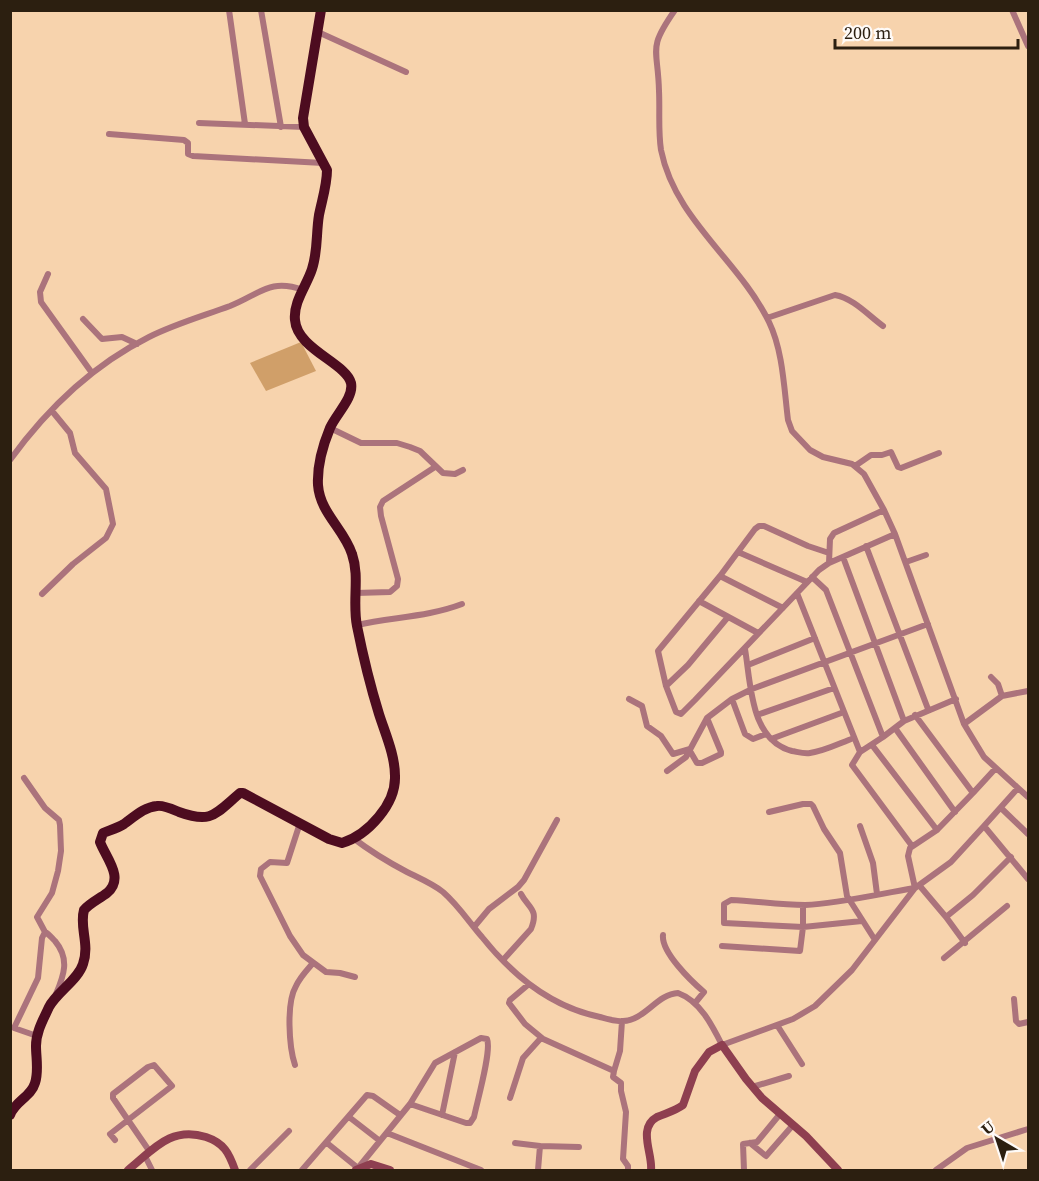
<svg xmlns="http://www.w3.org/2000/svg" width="1039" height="1181" font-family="'Source Serif 4',serif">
	<rect width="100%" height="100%" fill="#f7d3ad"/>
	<!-- grass -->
	<path fill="#d09f69" d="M301,342L316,371L266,391L250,363Z"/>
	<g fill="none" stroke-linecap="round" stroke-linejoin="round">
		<!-- street -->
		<path stroke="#ab737c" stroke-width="6" d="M229,10L245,124
			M261,10L281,127
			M675,10C647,50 658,47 659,91C660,110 658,131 661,150C675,220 739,260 769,322C783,351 784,388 788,420L792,431L810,450L823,457L852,464L864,474L884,510L895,534L964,724L984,757L1018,788L984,826
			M1012,10L1028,46
			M318,32L406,72
			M199,123L304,127
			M109,134L184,140L188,143V154L193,156L323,163
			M48,274L40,292L41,302L92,373
			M767,318L835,295C853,298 869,316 883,326
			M83,319L102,339L122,337L137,344
			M330,428L361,443H397L410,447L420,451L443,473L455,474L463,470
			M10,460C47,409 93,365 149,337C175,324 203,316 230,306C260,294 270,278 303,290
			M855,466L871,455H882L891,452L898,467L901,468L939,453
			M866,546L928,709
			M738,552L807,582
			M829,553L808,546L764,526H759L755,529L720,576L658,651L666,686L676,712L681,714L695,700L819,570L829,563L895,534
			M843,557L904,721
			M906,562L926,555
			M829,563L830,539L834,533L884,510
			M720,576L783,608
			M812,577L826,590L883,737
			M356,593L390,592L397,586L398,579L381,516L380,507L383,501L435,467
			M797,593L860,752L883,737L904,721L956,699
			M42,594L73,564L106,538L113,524L106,489L75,453L70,433L52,411
			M699,601L758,633
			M357,625C392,617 428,617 462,604
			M745,649C751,684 750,740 792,751C798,752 804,754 810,753C825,751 840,743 854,738
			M748,665L815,638
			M666,686L688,665L728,617
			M1002,696L1028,691
			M629,699L642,706L647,726L661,736L673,754L690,749
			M732,699L745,734L753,739L766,734
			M757,715L834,688
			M964,724L1002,696L998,684L991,677
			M895,728L955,812
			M771,739L844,712
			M872,745L937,830
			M690,751L697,763H702L721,754V752L707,718
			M860,752L852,765L912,846
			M667,771L686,757L707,718L732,699L752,689L928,624
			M24,778L45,808L59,820L60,825L61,851L58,871L52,893L37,917L45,932
			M1018,788L1028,797
			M973,793L995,769
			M1001,808L1028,834
			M769,812L803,804H811L813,806L824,829L840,853L847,896L875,940
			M300,823L287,863L270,862L261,869L260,876L290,936L303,955L326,972L340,973L355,977
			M860,826L873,863L877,894
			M353,838C370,851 388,862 407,872C419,878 433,884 443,892C458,905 469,922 482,937C513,976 551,1007 600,1017C607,1019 616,1022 623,1021C644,1021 657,994 678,993C700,1001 712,1025 722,1045L793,1019L815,1006L852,970L915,888L951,862L984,826L1028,879
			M919,885L946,917L973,895L1011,857
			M946,917L965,943
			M862,921L803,927L724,923V904L731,900C755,901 780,905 805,905C842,903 878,894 915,888L908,856L910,848L937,830L973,793L915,715
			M474,927L489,909L518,887L524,880L557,820
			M663,935C661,952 691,981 704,992L695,1003
			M722,946L800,951L803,927V905
			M944,958L1007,906
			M503,960L531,929C539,909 529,909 521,894
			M529,984L510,1000L509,1003L525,1024L542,1038
			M1014,999L1016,1021L1019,1024L1028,1022
			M777,1025L802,1064
			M37,1036L14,1028L38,978L42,938L45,932C49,934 51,937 55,941C70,959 64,975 56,994
			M295,1065C289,1047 286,1003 296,986C300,977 307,970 313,963
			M614,1071L613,1077L621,1083V1091L626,1112L623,1159L628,1166V1170
			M752,1087L789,1076
			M510,1098L523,1058L541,1038L614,1071L620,1051L622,1021
			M442,1115L455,1052
			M349,1117L380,1141
			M387,1133L481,1170
			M115,1140L110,1134L128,1120L113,1098V1094L148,1067L154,1065L172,1086L128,1120L150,1152
			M327,1143L358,1168L410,1104L435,1063L481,1038L487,1039C492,1050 477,1102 474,1117L470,1123H466L410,1104
			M515,1143L540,1146
			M750,1143L766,1156L793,1125
			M145,1156L152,1170
			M250,1170L289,1131
			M302,1170L367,1095L373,1096L400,1115
			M538,1170L540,1146L579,1147
			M744,1170L743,1144L757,1142L780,1114
			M936,1170L967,1148L1028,1129"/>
		<!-- secondary -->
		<path stroke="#8e3f50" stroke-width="8" d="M128,1170C153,1150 170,1126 206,1137C224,1143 229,1153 235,1170
			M356,1170L371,1164L390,1170
			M651,1170C653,1154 637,1128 657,1117C666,1113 675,1111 683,1105L695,1071L709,1052L722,1045L746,1079L762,1098L806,1136L838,1170"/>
		<!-- highway -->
		<path stroke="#4d0c20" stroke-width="10" d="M10,1115C15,1101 31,1097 35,1083C39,1071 36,1058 36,1046C36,1032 43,1020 49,1007C57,992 78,980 83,964C90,944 79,927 84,910C90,903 99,899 107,893C125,878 106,858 100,842L103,833C110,830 118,828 124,824C134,817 144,807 157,806C164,805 172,809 179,812C212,824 215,814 240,793H243L329,839L342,843C368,835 396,804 395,776C395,755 385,733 379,714C370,685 363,656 357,626C352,601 360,577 352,554C344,529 320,513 318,485C317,466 323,445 330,428C336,414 354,398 351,383C346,363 297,349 295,320C293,302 307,285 312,269C318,251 316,233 319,215C322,200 327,185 327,170L304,127L303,118L321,10"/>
	</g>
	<!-- border -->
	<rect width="1039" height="1181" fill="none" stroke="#2c1f10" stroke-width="24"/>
	<!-- north arrow -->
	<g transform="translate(997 1139) rotate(321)" stroke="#fefaf7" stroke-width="4.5" paint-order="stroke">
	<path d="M0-4.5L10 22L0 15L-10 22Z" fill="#2c1f10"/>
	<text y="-9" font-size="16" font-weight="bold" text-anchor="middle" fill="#2c1f10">U</text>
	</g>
	<!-- scale -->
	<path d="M835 39v9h183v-9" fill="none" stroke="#2c1f10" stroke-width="3"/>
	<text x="844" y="39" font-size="18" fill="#2c1f10" stroke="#fefaf7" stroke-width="4.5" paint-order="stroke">200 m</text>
</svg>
